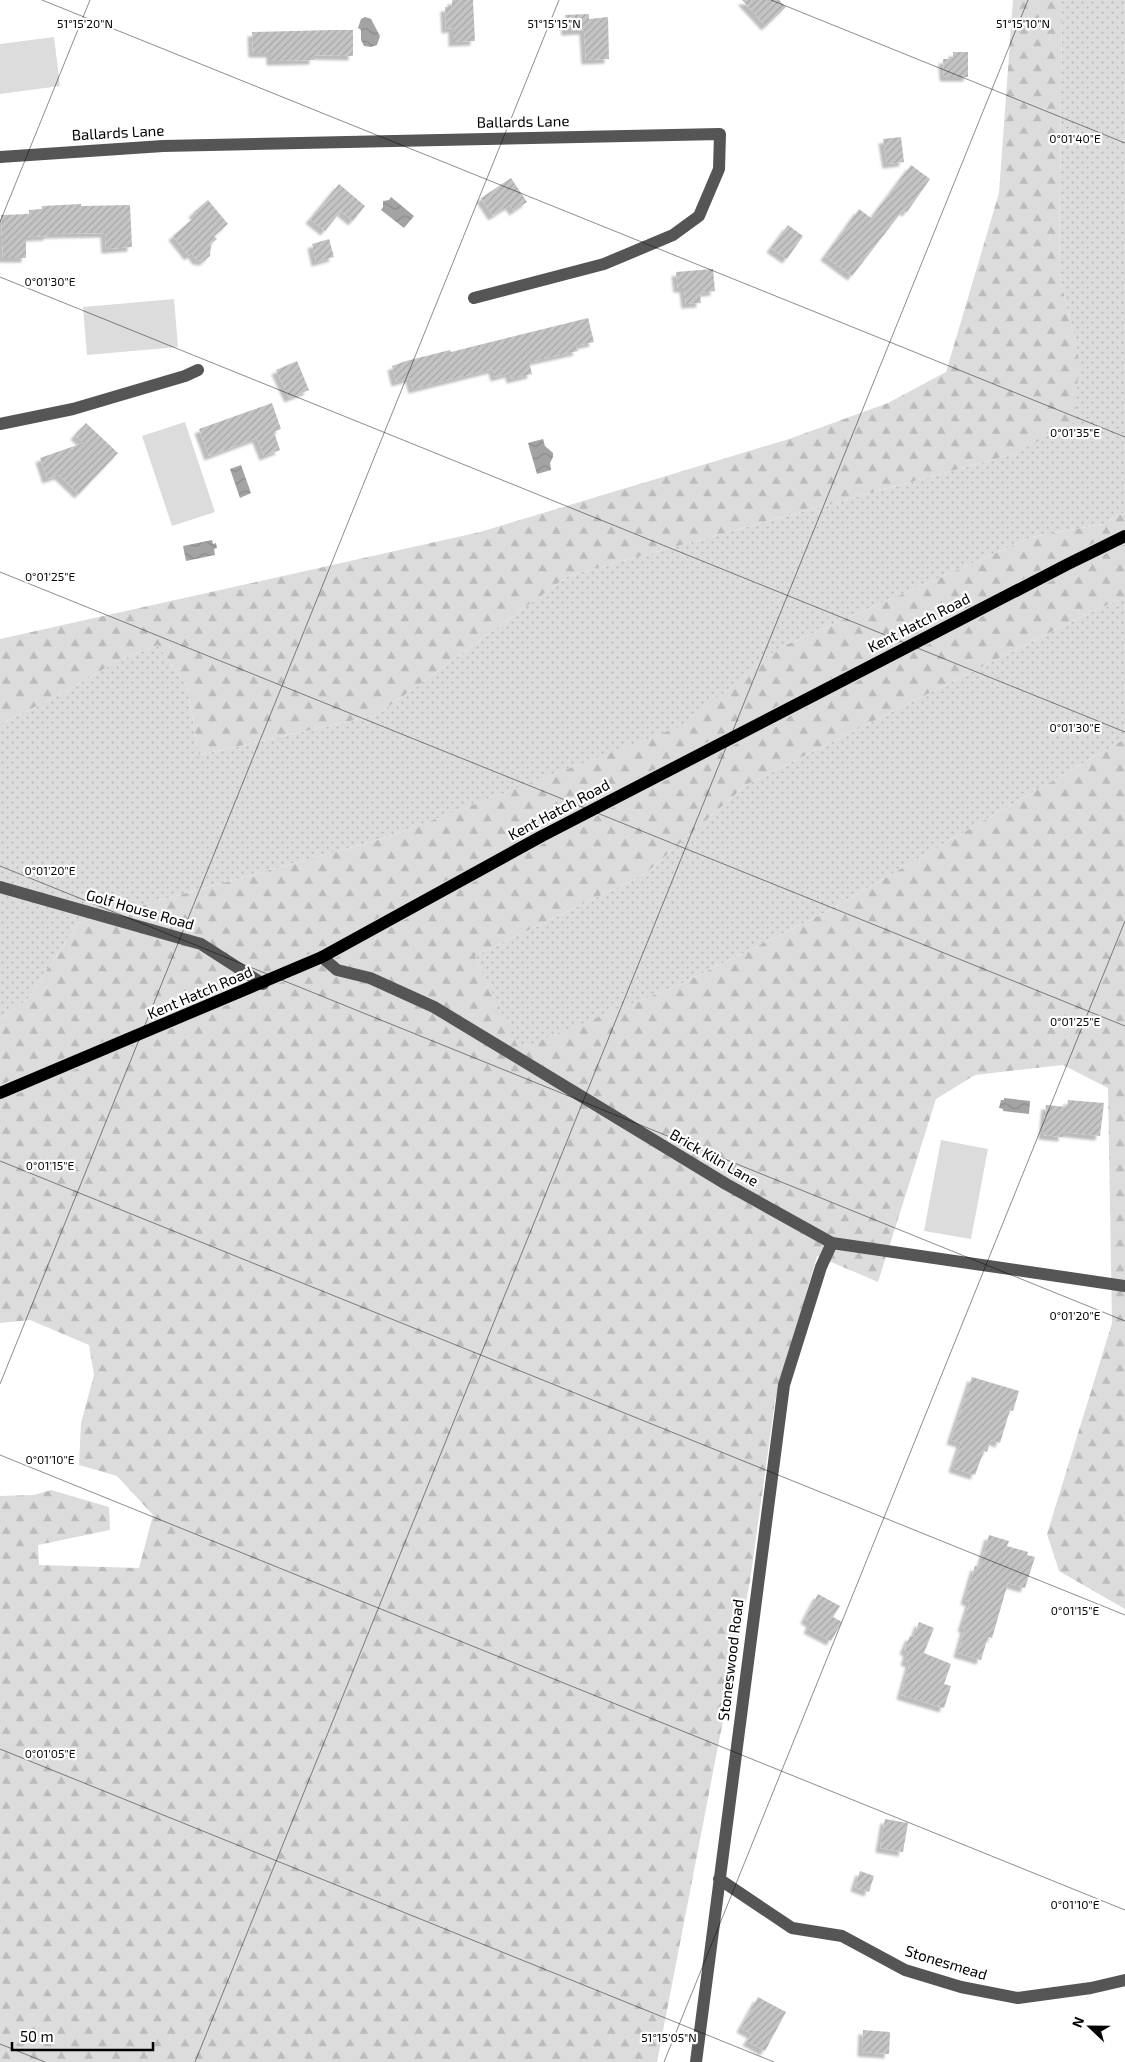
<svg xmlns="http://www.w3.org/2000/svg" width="1125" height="2062" font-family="'Exo 2',sans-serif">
	<defs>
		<pattern id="green-dots" width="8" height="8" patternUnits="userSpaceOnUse" patternTransform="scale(1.25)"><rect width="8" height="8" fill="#dcdcdc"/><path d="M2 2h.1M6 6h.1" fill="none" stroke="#bbb" stroke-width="1.8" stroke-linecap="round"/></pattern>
		<pattern id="forest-firs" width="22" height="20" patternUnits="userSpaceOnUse" patternTransform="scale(1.25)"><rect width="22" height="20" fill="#dcdcdc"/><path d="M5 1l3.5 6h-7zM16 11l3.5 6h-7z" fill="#bbb"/></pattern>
		<pattern id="water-waves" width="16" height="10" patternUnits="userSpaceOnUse" patternTransform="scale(1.25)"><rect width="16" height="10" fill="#a3a3a3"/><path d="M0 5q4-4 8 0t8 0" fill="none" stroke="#8b8b8b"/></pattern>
		<pattern id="building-hatch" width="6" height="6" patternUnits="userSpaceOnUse" patternTransform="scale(1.25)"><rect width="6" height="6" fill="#c4c4c4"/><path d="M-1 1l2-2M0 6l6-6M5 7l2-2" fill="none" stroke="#a7a7a7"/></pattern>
		<filter id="shadow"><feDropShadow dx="-4.5" dy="4.5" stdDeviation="1" flood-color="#0004"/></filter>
	</defs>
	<rect width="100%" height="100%" fill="#fff"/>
	<!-- green -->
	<path fill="url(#green-dots)" d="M1062,0H1125V512L1103,524L1032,537L779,648L685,725L385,838L78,923L27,1000L0,1019V724L69,690L115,662L158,645L187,687L199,755L377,715L568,576L1013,454L1079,359L1059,273Z
		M1125,598V739L826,912L679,985L518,1050L475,956L645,874L746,785L1097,609Z"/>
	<!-- forest -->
	<path fill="url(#forest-firs)" d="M1013,0H1062L1059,273L1079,359L1075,422L1013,454L568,576L377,715L199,755L187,687L158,645L115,662L69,690L0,724V639L480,532L789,439L888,403L946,372L999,193Z
		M1125,512V598L1097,609L746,785L645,874L475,956L519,1049L679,985L826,912L1125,739V1609L1059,1571L1047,1534L1112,1323L1108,1088L1063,1065L975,1075L936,1099L878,1282L817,1256L775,1401L750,1581L657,2062H0V1496L34,1495L51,1490L109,1507L110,1530L38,1545L39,1565L139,1568L153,1515L117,1476L79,1465L81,1423L94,1375L89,1345L30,1320L0,1323V1019L27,1000L78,923L385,838L684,725L779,648L1032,537L1103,524Z"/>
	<!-- pitch -->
	<path fill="#dcdcdc" d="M54,37L60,86L0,94V44Z
		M174,299L178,347L87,355L83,307Z
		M185,422L215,512L172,526L142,436Z
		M941,1140L988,1149L971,1239L924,1231Z"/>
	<!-- water -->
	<path fill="url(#water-waves)" d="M365,17L371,19L380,36L377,45L371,47L364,46L361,40V30L358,28L361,19Z
		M391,197L414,216L404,228L381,210L383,207V201L389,200Z
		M543,439L545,446L553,453V457L550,463L551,470L537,474L528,443Z
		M241,465L251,493L240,498L230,469Z
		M212,540L213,544L216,543L217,548L214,549L215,555L186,561L183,546Z
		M1004,1098L1030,1101L1029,1114L1003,1111V1109L999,1108L1001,1100H1004Z"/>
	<!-- building -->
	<path fill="url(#building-hatch)" filter="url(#shadow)" d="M452,0H473L475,41L453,42V28L446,29L445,7H452Z
		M742,0H779L786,7L766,26Z
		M589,14V19L608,17L609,59L586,60L584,30L566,31L565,15Z
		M332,30H353V56L314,55V60L271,61V53H253L252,32Z
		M953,52H968V77H945L944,75L943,59H953Z
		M901,137L904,162L887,164L883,139Z
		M911,165L930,179L907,212L903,210L852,276L825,256L859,209L871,218Z
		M511,178L527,202L514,211L510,205L493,216L481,198Z
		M339,184L365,206L353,221L341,211L325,231L310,219Z
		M208,200L228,224L214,236L217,239L211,244L210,256L204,261L197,260L192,253L189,256L173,236L196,216L193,213Z
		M81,204V206L130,205L132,247L106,249L105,233L48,234V236L26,237V258H3L1,215L29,214V210L42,209V206Z
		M788,225L803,236L787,259L771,248Z
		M329,239L334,257L316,262L312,244Z
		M713,269L715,291L700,293L701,303L686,304L684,288H678L676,272Z
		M588,318L594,342L576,346L578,351L529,362L532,374L511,379L510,373L495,377L493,369L413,389L410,378L396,382L392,366L406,361L450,350L451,352Z
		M297,361L309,390L289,398L276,370Z
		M272,403L281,429L274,432L280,450L264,456L257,438L209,456L199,429Z
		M86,423L118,453L79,494L59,475L47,479L40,458L83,443L75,435Z
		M1068,1100L1104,1103L1100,1136L1063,1132V1137L1043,1135L1046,1105L1067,1107Z
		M972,1377L1019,1391L1013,1411L1010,1410L1000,1443L991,1440L987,1452L984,1451L975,1475L953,1468L961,1443L951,1440Z
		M989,1535L1009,1541L1007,1546L1028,1552L1027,1555L1035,1557L1025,1588L1008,1583L992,1638L988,1637L981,1660L958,1653L965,1628L962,1627L970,1602L965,1600L975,1566L980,1567Z
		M818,1594L840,1606L833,1617L842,1622L831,1641L808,1629L811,1623L805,1619Z
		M919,1622L934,1628L924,1653L951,1664L944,1684L951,1686L944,1708L901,1695L910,1663L905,1661L908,1652L904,1650L910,1636L914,1637Z
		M885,1819L908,1823L903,1852L880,1848Z
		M860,1871L874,1876L869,1892L855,1887Z
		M758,1997L786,2012L765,2051L747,2041L752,2034L741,2028Z
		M863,2030L890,2032L889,2054L862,2052Z"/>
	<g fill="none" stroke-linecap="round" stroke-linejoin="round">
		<defs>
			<path id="major" d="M0,1093L322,957L542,836L1068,564L1125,536"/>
		</defs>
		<!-- major casing -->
		<use href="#major" stroke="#dbdbdb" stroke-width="15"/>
		<!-- minor -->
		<path stroke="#555" stroke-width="12" d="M0,157L163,146L720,134L719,169L699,216L673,235L604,264L474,298
			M0,424L73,409L185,376L198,370
			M0,887L201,944L263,984
			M322,957L337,970L370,978L434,1007L726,1184L832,1243L1125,1286
			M719,1879L792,1928L842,1936L905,1970L961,1987L1018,1998L1091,1988L1125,1980
			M696,2062L784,1385L821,1267L832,1243"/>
		<!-- major -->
		<use href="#major" stroke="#000" stroke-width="12"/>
	</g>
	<!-- ticks -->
	<path fill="none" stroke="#000" stroke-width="1" stroke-opacity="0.45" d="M42,0L1125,437M771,0L1125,143M0,222L90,0M0,277L1125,732M0,572L1125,1026M0,866L1125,1321M0,1161L1125,1615M0,1384L559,0M0,1455L1125,1910M0,1749L774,2062M0,2044L45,2062M195,2062L1028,0M664,2062L1125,921"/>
	<g text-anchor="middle" stroke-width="4.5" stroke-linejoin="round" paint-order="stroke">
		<!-- street labels -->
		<g font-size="15" fill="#000" stroke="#fff">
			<text transform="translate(523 122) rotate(-1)" y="5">Ballards Lane</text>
			<text transform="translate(118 133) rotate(-3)" y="5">Ballards Lane</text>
			<text transform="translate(919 623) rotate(-27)" y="5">Kent Hatch Road</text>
			<text transform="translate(559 810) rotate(-28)" y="5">Kent Hatch Road</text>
			<text transform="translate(140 910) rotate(16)" y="5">Golf House Road</text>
			<text transform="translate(200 993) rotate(-23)" y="5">Kent Hatch Road</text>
			<text transform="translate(714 1158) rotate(30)" y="5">Brick Kiln Lane</text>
			<text transform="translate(731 1660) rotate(-83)" y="5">Stoneswood Road</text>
			<text transform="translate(946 1963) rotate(17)" y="5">Stonesmead</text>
		</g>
	</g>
	<g font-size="12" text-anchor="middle" fill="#000" stroke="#fff" stroke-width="4.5" stroke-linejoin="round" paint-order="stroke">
		<text x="85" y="28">51°15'20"N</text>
		<text x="554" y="28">51°15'15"N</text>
		<text x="1023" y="28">51°15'10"N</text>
		<text x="1075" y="143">0°01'40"E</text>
		<text x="50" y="286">0°01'30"E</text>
		<text x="1075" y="437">0°01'35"E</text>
		<text x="50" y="581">0°01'25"E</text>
		<text x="1075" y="732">0°01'30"E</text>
		<text x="50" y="875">0°01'20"E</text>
		<text x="1075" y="1026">0°01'25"E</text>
		<text x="50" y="1170">0°01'15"E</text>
		<text x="1075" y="1320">0°01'20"E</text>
		<text x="50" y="1464">0°01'10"E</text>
		<text x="1075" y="1615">0°01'15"E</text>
		<text x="50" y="1758">0°01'05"E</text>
		<text x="1075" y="1909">0°01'10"E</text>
		<text x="669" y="2042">51°15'05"N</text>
	</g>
	<!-- north arrow -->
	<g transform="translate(1090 2027) rotate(292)" stroke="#ffffff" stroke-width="4" paint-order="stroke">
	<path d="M0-4L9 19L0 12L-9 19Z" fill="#000000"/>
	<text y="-8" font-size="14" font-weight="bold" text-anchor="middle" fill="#000000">N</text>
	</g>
	<!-- scale -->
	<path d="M12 2042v8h141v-8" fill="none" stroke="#000000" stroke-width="2.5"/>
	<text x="20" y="2042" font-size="15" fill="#000000" stroke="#ffffff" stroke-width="4" paint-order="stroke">50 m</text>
</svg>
